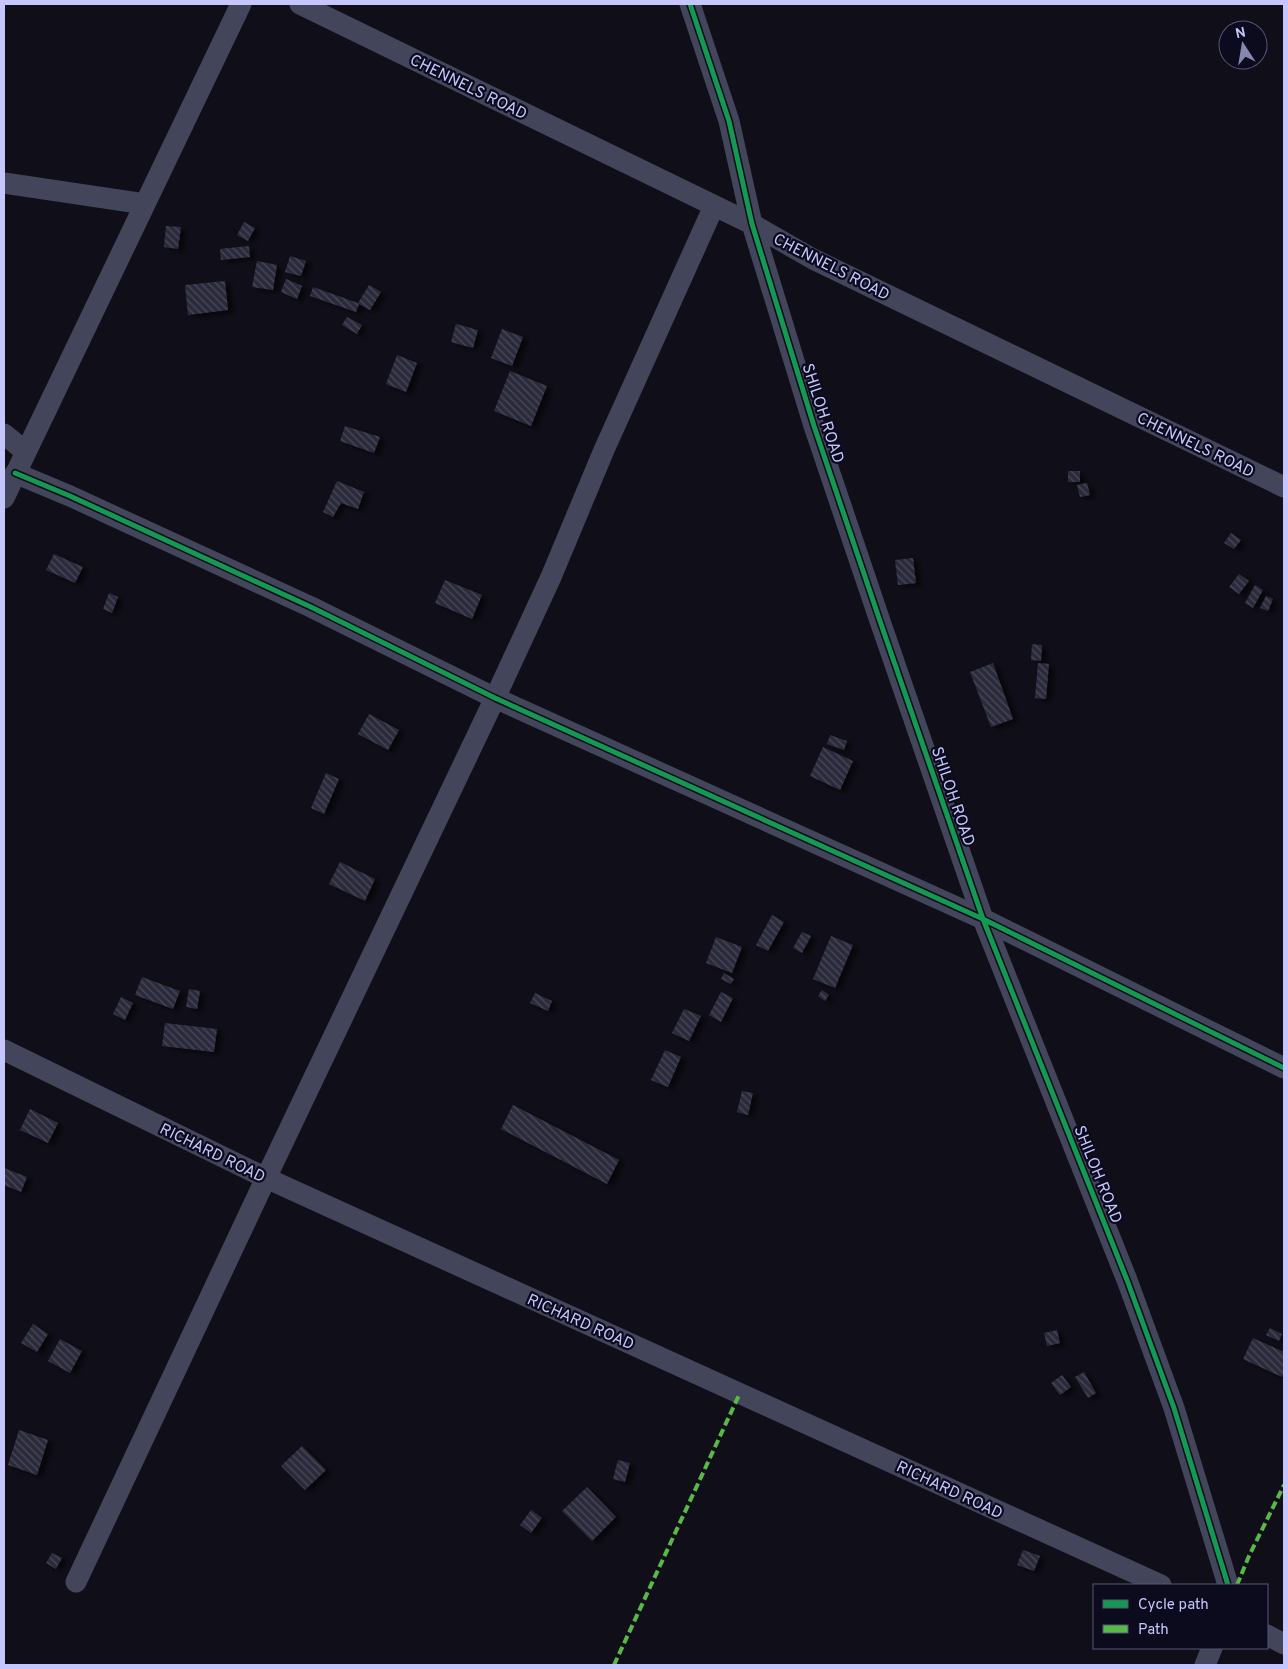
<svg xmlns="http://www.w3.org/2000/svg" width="1288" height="1669" font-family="Overpass,sans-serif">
	<defs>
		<pattern id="building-back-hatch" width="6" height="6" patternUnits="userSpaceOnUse" patternTransform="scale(1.25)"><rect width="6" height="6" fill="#2c2b3c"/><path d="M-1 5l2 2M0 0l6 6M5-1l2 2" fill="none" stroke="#494859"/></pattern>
		<filter id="shadow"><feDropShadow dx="5.5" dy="3" stdDeviation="2.5" flood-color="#0009"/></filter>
	</defs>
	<rect width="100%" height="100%" fill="#100f19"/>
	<!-- building -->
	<path fill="url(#building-back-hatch)" filter="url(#shadow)" d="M244,222L255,228L248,241L237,235Z
		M166,226L181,227L178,249L164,247Z
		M249,246L250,257L221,260L220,249Z
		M290,256L306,261L301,276L285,272Z
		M257,261L277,265L273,290L252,287Z
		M286,279L302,286L297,299L281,292Z
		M225,281L228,310L188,315L185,285Z
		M369,285L381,292L370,310L359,304L356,312L310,296L313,287L358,303Z
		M347,317L362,325L357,334L342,325Z
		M456,324L478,330L473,348L451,342Z
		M502,329L523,337L512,366L491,358Z
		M397,355L417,363L406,392L386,384Z
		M510,371L547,386L531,426L494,411Z
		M345,426L380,437L374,453L340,441Z
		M1068,471H1080V482H1068Z
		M337,481L364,492L358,509L341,503L333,517L323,512Z
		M1087,483L1090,495L1080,497L1077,485Z
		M1231,533L1241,540L1234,549L1224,543Z
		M54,554L83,567L75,583L46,570Z
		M913,558L916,583L898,585L895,560Z
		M1239,574L1249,581L1239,594L1229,587Z
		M445,580L482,595L472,619L435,603Z
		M1255,585L1263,590L1253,608L1245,603Z
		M109,593L118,597L112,613L103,609Z
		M1266,596L1273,599L1268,611L1260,608Z
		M1032,644L1042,645L1041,661L1031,660Z
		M993,663L1013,719L991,727L970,672Z
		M1038,663L1049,664L1046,699L1035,698Z
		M369,714L399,730L388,750L358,734Z
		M830,735L847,741L844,750L827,744Z
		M823,747L853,761L840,790L810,776Z
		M326,773L339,779L324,814L311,808Z
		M340,862L375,879L365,901L329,884Z
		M772,915L784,922L768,951L756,945Z
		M802,932L811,936L802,953L793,948Z
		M831,936L853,945L835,988L813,979Z
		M716,937L742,947L732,973L706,963Z
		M724,973L734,979L731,984L721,979Z
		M142,977L180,991L173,1009L135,995Z
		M189,989L200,991L197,1009L186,1007Z
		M822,990L829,995L825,1001L818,996Z
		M721,992L733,998L721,1022L709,1015Z
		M535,993L552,1001L548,1011L530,1003Z
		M121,997L133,1003L125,1020L113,1014Z
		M684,1009L701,1016L689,1041L672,1033Z
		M165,1023L217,1029L214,1052L162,1046Z
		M665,1050L681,1057L668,1087L651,1080Z
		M742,1091L753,1093L748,1115L737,1112Z
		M513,1105L619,1160L607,1184L501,1129Z
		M30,1109L58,1123L48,1143L20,1130Z
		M4,1168L27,1177L21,1192L4,1185Z
		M33,1324L48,1334L37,1352L21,1343Z
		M1270,1328L1282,1334L1279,1341L1266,1335Z
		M1057,1330L1060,1343L1047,1346L1044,1333Z
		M1253,1338L1284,1352V1371L1282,1377L1243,1359Z
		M60,1339L82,1351L70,1373L48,1361Z
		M1084,1372L1096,1393L1088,1398L1075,1377Z
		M1062,1375L1071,1387L1060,1395L1051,1383Z
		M19,1430L48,1440L37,1475L8,1465Z
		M302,1446L326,1470L305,1490L281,1466Z
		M618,1460L630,1463L625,1482L613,1479Z
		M587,1487L616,1517L592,1541L562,1511Z
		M531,1510L542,1518L531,1533L520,1525Z
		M1023,1550L1040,1556L1034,1571L1017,1565Z
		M52,1553L62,1558L56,1569L46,1563Z"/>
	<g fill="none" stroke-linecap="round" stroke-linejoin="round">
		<!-- minor -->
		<path stroke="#43455a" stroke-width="21" d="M300,4L752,224L813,259L1284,487
			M690,4L729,121L752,224L814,426L881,624L983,919L1127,1280L1174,1408L1228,1585
			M4,183L145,204
			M4,434L26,452
			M15,473L70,496L311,607L495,698L983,919L1284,1068
			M4,498L241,4
			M4,1050L266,1178L1161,1585
			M76,1582L266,1178L495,698L551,577L604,450L714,206
			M1267,1635L1284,1644
			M1205,1665L1212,1648"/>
		<!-- quiet -->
		<path stroke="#58b947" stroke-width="4" stroke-dasharray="8 4" stroke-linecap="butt" d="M1237,1585L1249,1556L1284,1485
			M614,1665L740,1393"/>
		<defs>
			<path id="cycleway" d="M690,4L729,121L752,224L814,426L881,624L983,919L1127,1280L1174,1408L1228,1585
				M15,473L70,496L311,607L495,698L983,919L1284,1068"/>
		</defs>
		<!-- cycleway casing -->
		<use href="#cycleway" stroke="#0c0b1d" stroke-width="8"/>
		<!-- cycleway -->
		<use href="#cycleway" stroke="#139951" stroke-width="5"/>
	</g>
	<g text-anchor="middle" stroke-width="4.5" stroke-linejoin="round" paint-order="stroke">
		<!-- street labels -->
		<g font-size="16" fill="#c6c6ff" stroke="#0c0b1d">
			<text transform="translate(469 86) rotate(26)" y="6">CHENNELS ROAD</text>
			<text transform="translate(832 266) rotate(27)" y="6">CHENNELS ROAD</text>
			<text transform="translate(824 413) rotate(72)" y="6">SHILOH ROAD</text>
			<text transform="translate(1196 444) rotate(26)" y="6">CHENNELS ROAD</text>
			<text transform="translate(954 796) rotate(71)" y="6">SHILOH ROAD</text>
			<text transform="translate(213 1152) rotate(26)" y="6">RICHARD ROAD</text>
			<text transform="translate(1099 1174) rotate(68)" y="6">SHILOH ROAD</text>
			<text transform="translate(581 1321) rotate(24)" y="6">RICHARD ROAD</text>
			<text transform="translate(950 1489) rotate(25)" y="6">RICHARD ROAD</text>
		</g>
	</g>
	<!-- border -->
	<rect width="1288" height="1669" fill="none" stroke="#c6c6ff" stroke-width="10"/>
	<!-- legend -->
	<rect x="1093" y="1584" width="175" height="65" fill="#0c0b1d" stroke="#565677"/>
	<rect x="1103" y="1600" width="25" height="8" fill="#139951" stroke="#565677"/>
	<text x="1138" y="1609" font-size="15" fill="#c6c6ff">Cycle path</text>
	<rect x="1103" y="1625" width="25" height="8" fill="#58b947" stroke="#565677"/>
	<text x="1138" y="1634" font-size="15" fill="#c6c6ff">Path</text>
	<!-- north arrow -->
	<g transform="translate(1243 45) rotate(348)"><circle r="24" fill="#0c0b1d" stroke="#565677"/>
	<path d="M0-4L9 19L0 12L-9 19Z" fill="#8686ae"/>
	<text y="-8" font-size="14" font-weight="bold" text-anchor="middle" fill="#c6c6ff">N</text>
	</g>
</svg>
